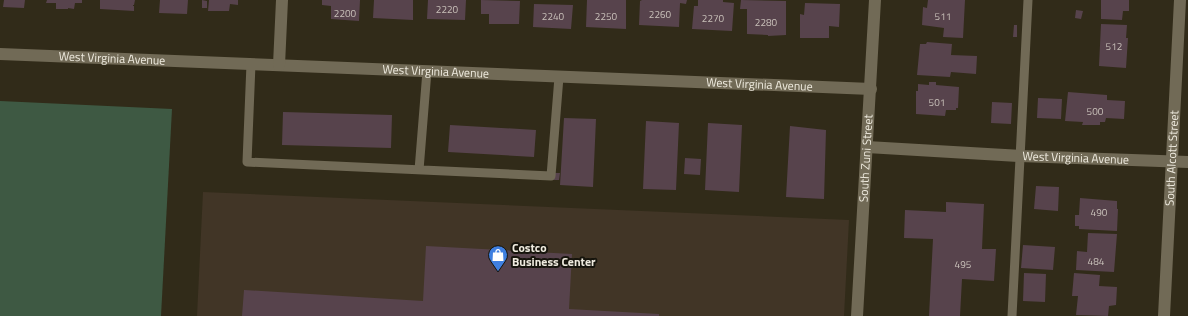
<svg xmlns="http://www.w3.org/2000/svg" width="1188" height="316" font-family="'Titillium Web',sans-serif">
	<rect width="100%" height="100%" fill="#312b19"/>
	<!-- commercial -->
	<path fill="#413526" d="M203,192L849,220L844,316H197Z"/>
	<!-- green -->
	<path fill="#3e5943" d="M0,101L172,109L161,316H0Z"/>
	<!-- building -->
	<path fill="#57434c" d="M4,0H25L24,8L3,7Z
		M47,0H82V3H75L74,9L68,8V9H56V3H46Z
		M100,0H135L134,5H133V6H134V11L100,9Z
		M160,0H188L187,14L159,13Z
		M202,0L207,1V8H202Z
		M209,0H238V5L230,4L229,11H208Z
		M322,0H360L359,21L331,19V6L322,5Z
		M374,0H413V20L373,18Z
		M428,0H466L465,20L427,19Z
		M481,0L520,1L519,24H489V14H481Z
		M587,0H626V29L586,27Z
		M642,0H687L686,4L680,3L679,27L639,25L640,1Z
		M698,0H723V2L734,3L732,31L692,29L694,6H698Z
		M741,0L786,1V35L768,36V35L747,34V9H740Z
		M928,0H965L963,38L943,37L944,28L922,25L923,7L927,8Z
		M1101,0H1129V11H1123L1122,20L1101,19Z
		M805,3L840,4L839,27L829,26V38H800V14L804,15Z
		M534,4L573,5L571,29L533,27Z
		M1076,10L1083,11L1081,19L1075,18Z
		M1101,24L1127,25L1126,38H1128L1126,68L1099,66Z
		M1014,25H1017V37H1013Z
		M927,42L952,44L951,55L977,56L976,74L951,72L950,77L917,75L920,44H926Z
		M929,82H936V85L959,87L958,108H956V110H946L945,116L916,114V91H918V84L929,85Z
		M1068,92L1107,95V100L1125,101L1124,119L1106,118L1105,122H1100V125H1082L1083,122L1065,121Z
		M1038,98L1062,99L1061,119L1037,118Z
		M992,102L1012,103L1011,124L991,123Z
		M283,112L392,115L391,148L282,145Z
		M564,118L596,119L593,187L560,185Z
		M646,121L679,123L676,190L643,189Z
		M708,123L742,125L739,192L705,190Z
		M450,125L536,130L534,157L448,152Z
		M790,126L826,130L824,199L786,197Z
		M685,158L701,159L700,175L684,174Z
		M554,173H560L559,180H553Z
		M1036,186L1059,187L1058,211L1034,209Z
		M1080,198L1117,201V209H1118L1117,231L1079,229V226H1075V215H1079Z
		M946,202L984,204L982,249H996L994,281L962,279L960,316H929L933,239L904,238L905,210L946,212Z
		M1088,233L1117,234L1114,272L1076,270L1077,251L1087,252Z
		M1023,245L1055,247L1053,270L1021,268Z
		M426,246L572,254L569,309L659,314V316H242L244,290L423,301Z
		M1024,273L1046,274L1045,302L1023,301Z
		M1074,273L1100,275L1099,286L1117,287L1116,305L1109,306L1108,316L1076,315L1078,296H1072Z"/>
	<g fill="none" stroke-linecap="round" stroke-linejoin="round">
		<!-- service -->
		<path stroke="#716a56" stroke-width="9" d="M251,64L247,162L551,176L559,77
			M419,170L427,71
			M1012,316L1028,0"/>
		<!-- minor -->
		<g stroke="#716a56" stroke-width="12">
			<path id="s1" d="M0,54L871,89"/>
			<path d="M279,65L282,0"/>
			<path id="s2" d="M867,147L1020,156L1188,162"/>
			<path id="s3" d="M857,316L875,0"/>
			<path id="s4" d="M1164,316L1180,0"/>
		</g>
	</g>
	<!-- icons -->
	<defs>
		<symbol id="shop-pin" viewBox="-11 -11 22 30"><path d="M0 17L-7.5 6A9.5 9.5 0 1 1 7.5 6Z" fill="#3f7fe0" stroke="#16140c"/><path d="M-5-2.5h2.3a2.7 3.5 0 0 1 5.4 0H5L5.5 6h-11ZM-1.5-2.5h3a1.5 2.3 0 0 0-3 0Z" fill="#fff"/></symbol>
	</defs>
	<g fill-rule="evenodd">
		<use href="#shop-pin" x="487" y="244" width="22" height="30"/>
	</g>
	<g text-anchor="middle" stroke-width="4" stroke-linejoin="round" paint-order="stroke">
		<!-- number labels -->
		<g font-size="10" fill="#c9c1ba">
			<text x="447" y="13">2220</text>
			<text x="345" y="17">2200</text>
			<text x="660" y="18">2260</text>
			<text x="553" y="20">2240</text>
			<text x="606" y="20">2250</text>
			<text x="943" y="20">511</text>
			<text x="713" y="22">2270</text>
			<text x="766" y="26">2280</text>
			<text x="1114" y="50">512</text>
			<text x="937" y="106">501</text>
			<text x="1095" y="115">500</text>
			<text x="1099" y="216">490</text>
			<text x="1096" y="265">484</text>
			<text x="963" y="268">495</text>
		</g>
		<!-- street labels -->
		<g font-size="12" fill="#efebdf" stroke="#16140c">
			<text dy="4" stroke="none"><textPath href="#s1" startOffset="112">West Virginia Avenue</textPath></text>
			<text dy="4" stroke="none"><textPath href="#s1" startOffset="436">West Virginia Avenue</textPath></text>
			<text dy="4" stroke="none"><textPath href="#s1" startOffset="760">West Virginia Avenue</textPath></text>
			<text dy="4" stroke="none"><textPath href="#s3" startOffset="158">South Zuni Street</textPath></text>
			<text dy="4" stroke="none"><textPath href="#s2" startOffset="209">West Virginia Avenue</textPath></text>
			<text dy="4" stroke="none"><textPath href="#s4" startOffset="158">South Alcott Street</textPath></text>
		</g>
		<!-- poi labels -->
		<g font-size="12" font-weight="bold" fill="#efebdf" stroke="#16140c" text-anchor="start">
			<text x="512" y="252">Costco<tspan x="512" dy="14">Business Center</tspan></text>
		</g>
	</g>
</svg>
